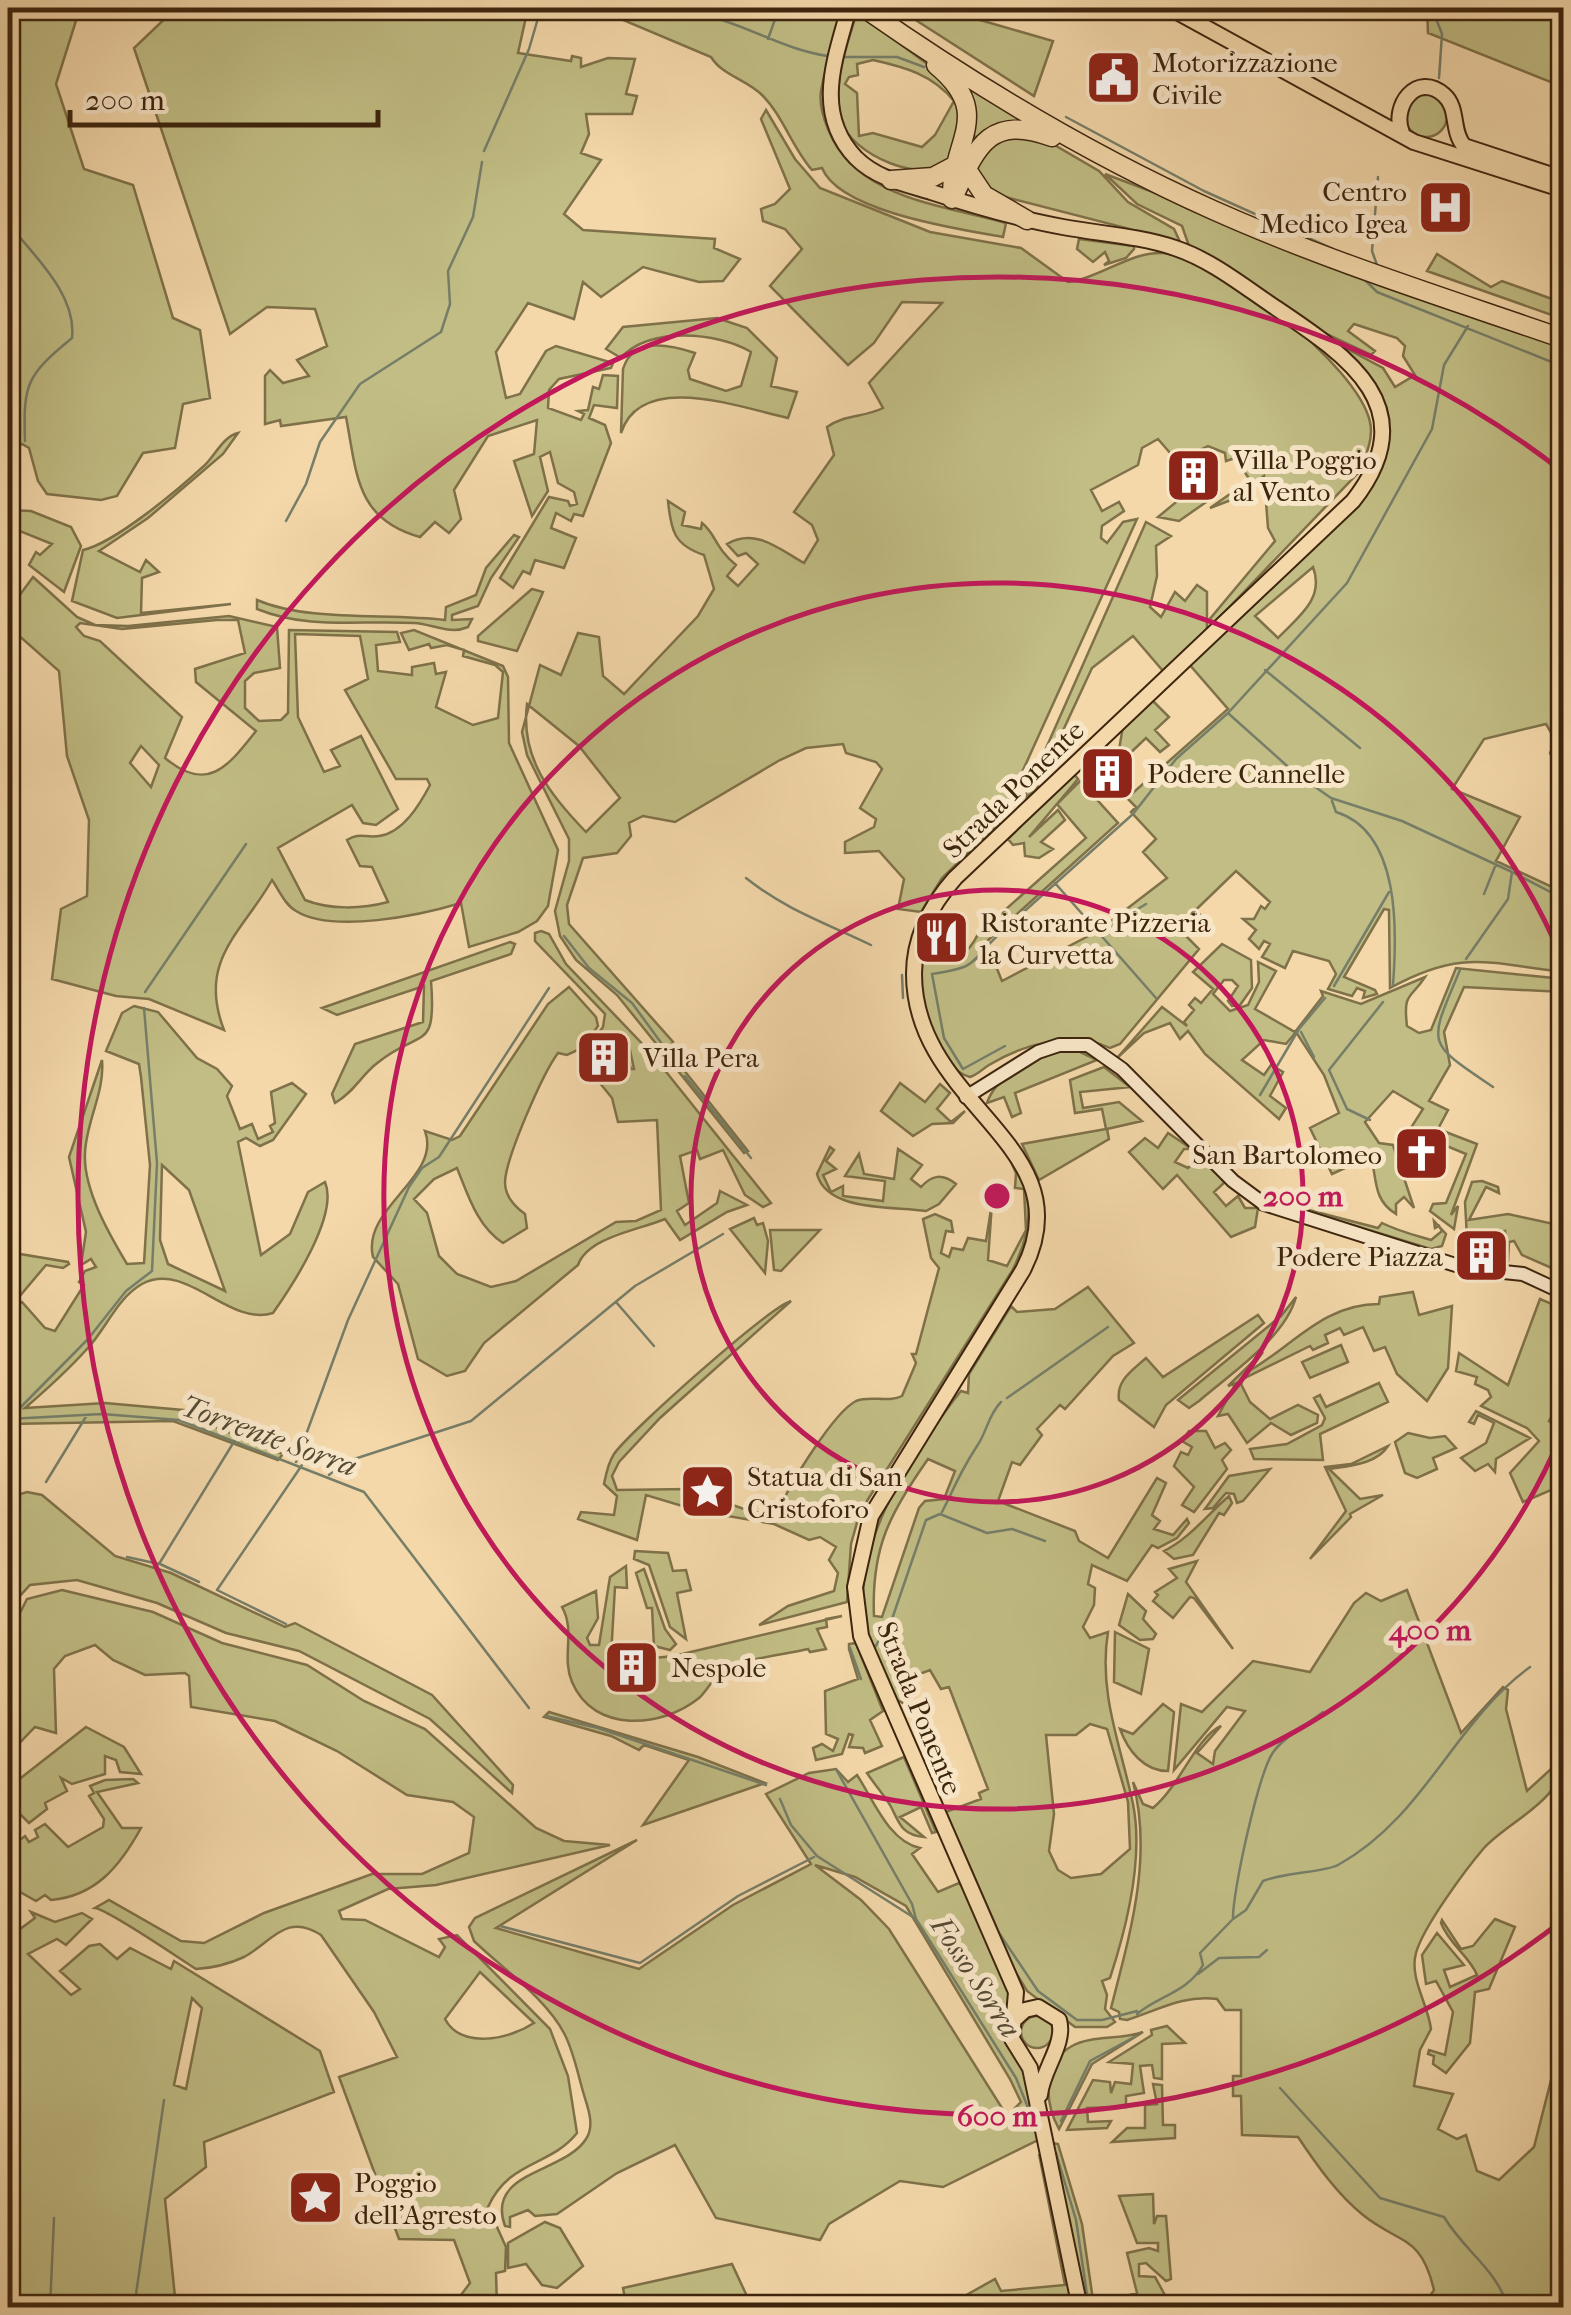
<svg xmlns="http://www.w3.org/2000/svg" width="1571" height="2315" font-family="'IM FELL French Canon',serif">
	<rect width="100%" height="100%" fill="#f4d8aa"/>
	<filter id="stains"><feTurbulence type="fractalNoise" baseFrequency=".002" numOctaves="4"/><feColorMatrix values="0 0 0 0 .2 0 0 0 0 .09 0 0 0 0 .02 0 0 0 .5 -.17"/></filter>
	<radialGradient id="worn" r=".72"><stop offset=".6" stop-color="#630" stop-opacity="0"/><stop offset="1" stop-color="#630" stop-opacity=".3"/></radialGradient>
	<!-- green -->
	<path fill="#c1bd84" stroke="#7f7149" stroke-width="2.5" fill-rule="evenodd" d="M8,8H80L56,84L84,169L133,185L173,318L200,330L210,398L183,404L175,448L143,453L117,496L101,500L47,494L38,481L29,448L22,444L8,453Z
		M176,8H528L518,53L571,61L572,56L581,58V67L608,58L635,59L626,94L637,96L632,114H586L589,134L581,153L601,160L564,214L583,230L715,239L714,248L740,259L723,281L699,282L643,267L601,297L583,282L574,319L528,303L496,352L506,398L520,394L546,351L556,346L613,363L611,368L559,379L549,390L548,408L581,420L584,414L578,411L588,410L593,387L599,389L603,375L618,376L617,408L594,405L589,418L605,425L611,443L583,516L574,514L571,521L556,513L551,528L576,538L564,568L535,560L530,574L523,571L513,588L500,578L549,497L568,501L570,506L577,504L574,492L558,483L550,452L540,457L548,491L532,516L514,461L534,454L537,420L488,436L454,490L461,519L449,533L435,522L420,537C355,519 357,473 346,417L281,426L280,420L265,424V376L270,370L283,383L309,376L297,360L327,346L315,309L267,307L230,334L134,48Z
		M610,8H843C836,35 826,63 821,91C819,104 823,117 828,129C855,198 942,205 1006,223L1003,237C959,229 840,212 822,168L812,170C792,147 783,116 762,95C747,80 722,75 711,57L623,20Z
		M897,8H980V20L1053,41L1034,96Z
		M1427,8H1563V87L1428,33Z
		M857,12L934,69L962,103C959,118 959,145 951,157C929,190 848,153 841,120C832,81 846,49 857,12ZM873,60C905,67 933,75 954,101L935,135L922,147L873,133L859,136L857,93L845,84L849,77L858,75L857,64Z
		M956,76L1035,126L974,137Z
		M1405 116a21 21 0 1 1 42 0a21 21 0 1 1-42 0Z
		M766,110L795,159L820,188L930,232L1021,248L1068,282C1100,278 1131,251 1163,253C1220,257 1358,366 1370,422C1374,440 1365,457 1358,473L1215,622L1209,620L1275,541L1268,528L1264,476L1234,499L1210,508L1250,480L1235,458L1226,461L1225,453L1208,446L1177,461L1158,439L1142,448L1138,465L1091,490L1102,511L1119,502L1124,511L1102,526L1101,538L1107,543L1123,522L1137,519L999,823L942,878L921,912L898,909L904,879L879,851L845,853V842L874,827L876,819L860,808L882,769L876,762L846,753L843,744L806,748L780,760L675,822L643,816L629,823L631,836L617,853L583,858L567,905L569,924L673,1042L668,1050L748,1151L744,1153L617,995L576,960L560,936L555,911L569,861V839L527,755L522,732L540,665L561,675L578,633L599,637L603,676L624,694L698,616L714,589L704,555C674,545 671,531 668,501L685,512L682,525L701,529L702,523C716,534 715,548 736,565L727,576L738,586L758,564L746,553L738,556L727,544C756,527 780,550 804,563L818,540L812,525L794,512L834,455L827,427C845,414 863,418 883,408L869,383L942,303L902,302L874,343L848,365L770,286L802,249L785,229L763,221L761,209L775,204L790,189L761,119ZM527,704L579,746L620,798L586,832C551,796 520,758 527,704Z
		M1015,133L1051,143L1099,171L1128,202L1174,229L1180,242L990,193L972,161L974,155Z
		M1105,174L1563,346V780L1550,753L1556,741L1546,724L1484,739L1452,789L1520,817L1496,861L1563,892V972C1487,963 1461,949 1390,988L1389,910L1384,909L1344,977L1375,990L1377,994L1363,998L1365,991L1357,988L1352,996L1328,989L1336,974L1329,961L1293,951L1285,968L1262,957L1270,944L1264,941L1259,949L1249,939L1256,930L1243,919H1254L1261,906L1265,909L1270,902L1236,871L1177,928L1179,931L1198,913L1205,919L1185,935L1199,949L1120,1044L1110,1048C1073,1030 1024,1044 989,1065C982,1069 979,1074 970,1077C938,1070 914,992 917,961C945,967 966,960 978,934L1086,838L1057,804L1080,781L1118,823L986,942L1002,981L1098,931L1167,878L1143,852L1156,839L1131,812L1136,807L1127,798L1228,709L1189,664L1357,506C1406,437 1395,398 1336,343L1383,368L1395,387L1415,375L1403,356L1405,346L1397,338L1354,324L1348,331L1375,351L1371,355L1320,331L1189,246L1182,226L1137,204ZM1313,567C1325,599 1298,617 1278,638L1255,616Z
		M1079,239L1134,246V249L1126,258L1104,265L1109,261L1105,252L1093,262L1077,249Z
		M1437,254L1491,287L1502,281L1563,303V319L1427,271Z
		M717,318L747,328L777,358L771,386L797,392L788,418C742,408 641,370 621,433L623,369C633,336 671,345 695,353L688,370L690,379L726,391L741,386L751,352C718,332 648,326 621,358L606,349L623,327Z
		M238,433L223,454L148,518L99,551L140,572L146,560L159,572L142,578L141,613L231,604L117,618L72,601L83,550C115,543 179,489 205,465C215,455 224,436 238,433Z
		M1215,484L1219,493L1179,521L1158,517L1181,498Z
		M8,510L31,511L71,527L81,546L64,592L29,565L36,552L40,555L52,544L20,531L11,550L8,547Z
		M1146,522L1171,536L1156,546L1157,576L1150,607L1161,617L1175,592L1185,601L1197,585L1207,592V630L1163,671L1133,636L1092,668L1035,791L1024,798Z
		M514,535L519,537L491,578L478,606L452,615V620L472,619L468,627C450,635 433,624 414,623C359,620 309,630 257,609V600C308,622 386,613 445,620L446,607L476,595L486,568Z
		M33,577L77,617L95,625L128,626L229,616L277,627L280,668L254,673L245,681V708L259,721L281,720L288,713L289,630L397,632L400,642L376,645L378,671L412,675V667L434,663L436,674L446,672L436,707L473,725L498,718L503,672L495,665L463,656L464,650L447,645L431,648L429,644L409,650L401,633L414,630L503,666L508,677L509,743L558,850L548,906L537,921L518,932L469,947L461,903C421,915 333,934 296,911C285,905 279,890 272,880C242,933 197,960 224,1030L149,999L116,996L52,979L61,909L87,896L89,820L67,756L59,671L8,626V611ZM217,620H238L245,653L195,669L196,682L256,731C227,768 207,793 165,758L182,717L100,641L84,636L76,627L80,623L122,629ZM295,634L360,636L368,679L345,690L396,779H427L430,785C420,804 403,833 379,836C365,838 359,832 347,840L360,866L372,867L388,902C362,909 330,910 305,900L278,848L352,805L363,823L376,825L398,809L361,736L331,750L340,766L324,772L298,717ZM141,746L159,765L151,787L130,763Z
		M532,589L543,592L517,651L478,641V636Z
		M1151,699L1169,717L1155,730L1169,745L1160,752L1146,738L1125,758L1119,750L1123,726Z
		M1073,773L1078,779L1029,837L1058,810L1065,820L1041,842L1053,849L1039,858L1025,856L1024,843L1013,845L1008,839Z
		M541,931L549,934L566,964L651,1053L771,1203L763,1207L745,1195L723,1150L700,1159L697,1150L680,1156L689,1203L677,1211L685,1225L717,1203L720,1191L747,1205L727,1212L680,1240L665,1219C639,1230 588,1237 578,1265L484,1343L465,1371L447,1376L418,1359L398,1284L373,1257C361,1208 442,1177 425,1131L452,1140L460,1136L548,1004L569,987L596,1017L598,1026L582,1048L567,1055L558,1053C543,1073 506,1157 505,1182C505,1196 515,1207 525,1214L527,1228L503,1243C477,1226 468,1195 457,1168L434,1179L414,1199L427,1213L439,1256L457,1274L491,1287L516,1281L616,1222L636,1221L661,1210L657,1120L618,1122L612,1098L595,1077L602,1075L598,1061L627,1054L631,1069H634L627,1036L590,1044L603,1027L605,1014L535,941V933Z
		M510,942L515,944L511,954L431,981C437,1055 420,1027 376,1064C361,1076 353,1093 335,1103L332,1094L355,1044L423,1022L424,986L337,1015L322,1008Z
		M1222,944L1251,960L1252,988L1240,1005L1232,1006L1228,1001L1238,986L1232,980H1224L1213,994L1230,1011L1248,1005L1259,982L1258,962L1276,971L1255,1009L1295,1032L1323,996L1321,991L1361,1004L1425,977C1410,1000 1403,992 1407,1026L1419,1033L1431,1030L1456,968L1563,979V992L1464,987L1444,1032L1450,1065L1429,1101L1448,1110L1438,1129L1477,1144L1451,1215L1458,1206L1454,1229L1430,1211L1433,1204L1446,1203L1466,1154L1418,1134H1407L1423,1109L1393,1091L1365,1122L1379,1143L1393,1145L1414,1208L1404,1197L1396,1204V1214C1373,1200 1377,1180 1371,1156L1332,1174L1310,1128L1339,1113L1324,1075L1296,1032L1286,1044L1264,1040L1242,1060L1264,1075L1271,1065L1283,1072L1270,1096L1286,1108L1279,1119L1205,1054L1188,1031L1180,1039L1170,1023L1144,1033L1117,1058L1162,1007L1187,1026L1184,1022L1194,1010L1189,1005L1195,998L1201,1003L1213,989L1193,972Z
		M134,1006L158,1012L197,1058L217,1069L232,1086L227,1096L240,1129L252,1124L258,1139L273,1132L270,1126L275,1123L271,1092L292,1083L306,1094L273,1140L260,1146L246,1138L238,1142L261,1255L290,1234L308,1192L325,1182C339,1215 292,1286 273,1313C228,1327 187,1260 142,1284C117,1298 106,1329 87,1349C68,1370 46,1390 25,1408L105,1403L194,1411L198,1420L283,1454L278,1460L173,1421L8,1424L9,1308L22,1302L45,1328L55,1331L84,1285L79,1282L85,1271L96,1267L91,1259L81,1265L86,1232L69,1157L102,1060C105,1092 86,1122 85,1153C83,1189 109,1234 127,1264L144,1263L150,1165L141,1077L139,1064L106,1051L122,1013ZM162,1165L189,1190L225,1291L168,1264L160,1240Z
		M1074,1049L1097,1060L1015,1093L1021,1113L1012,1117L1004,1097L987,1103C997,1072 1044,1053 1074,1049Z
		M1104,1067L1130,1087L1080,1092L1083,1108L1119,1102L1142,1121L1107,1129L1109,1139L1039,1180L1022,1144L1106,1129L1102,1109L1075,1113L1070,1080Z
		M900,1083L925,1102L940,1084L950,1093L937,1109L951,1122L965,1111L953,1123L932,1124L913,1136L881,1111Z
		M1168,1133L1192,1149H1184L1175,1162L1188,1168L1198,1158L1195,1152L1225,1182L1214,1192L1226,1206L1238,1196L1245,1208H1258L1255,1227L1231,1237L1177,1175L1163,1189L1129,1152L1145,1138L1158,1148Z
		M830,1147L834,1150L826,1161L836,1169L823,1175L831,1192L843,1186V1196L883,1201L885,1181L845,1176L859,1154L864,1174L894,1179L898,1149L922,1165L911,1179L921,1187C932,1175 942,1173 956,1184L939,1204L926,1211C892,1206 827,1212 817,1174Z
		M1007,1153C1036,1193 1034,1228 1012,1271L860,1512L851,1544L847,1602L759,1625L788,1606L834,1591L838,1573L829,1560L836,1547L820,1537L809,1540L774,1524L699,1511L646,1495L637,1540L578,1519L581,1512L614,1515L617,1496L604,1484C606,1474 608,1463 614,1454C630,1431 767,1309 791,1301L660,1418L619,1462L612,1476L617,1490L688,1489L755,1513L780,1508C789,1485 834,1412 856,1401C870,1395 888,1403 902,1396L916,1363L912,1354H916L939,1268L931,1258L923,1219L935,1214L951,1221L953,1232L946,1231L941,1253L949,1257L952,1248L963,1250L968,1238L986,1241L992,1203L988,1260L1007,1266L1026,1230L1024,1189L1015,1188L1016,1173Z
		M1482,1181L1498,1187L1499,1193L1486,1187L1469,1220L1508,1214L1563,1226V1273L1522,1255L1514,1241L1509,1242L1508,1261L1496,1264L1494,1242L1506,1240L1505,1231L1467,1238L1465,1202L1472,1182Z
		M1274,1201L1378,1228L1382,1223C1398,1231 1414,1235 1431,1240L1442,1231L1439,1226L1435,1228L1434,1221L1446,1234L1442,1246L1431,1249Z
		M754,1218L757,1225L763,1223L768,1241L765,1273L730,1229Z
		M770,1230H820L781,1271L774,1270Z
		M8,1252L68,1262L69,1264L63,1268L46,1265L19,1297L8,1301Z
		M1088,1287L1134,1343L1113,1356L1065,1409L1060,1405L1037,1429L1042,1435L1020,1465L1012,1462L998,1501L1075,1531L1079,1541L1108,1558L1157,1478L1166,1483L1152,1515L1160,1521L1154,1529L1173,1535L1187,1519L1189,1523L1177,1538L1158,1548L1152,1545L1127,1581L1092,1565L1088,1584L1095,1588L1094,1605L1083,1627L1090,1638L1108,1632C1098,1693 1121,1746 1133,1804C1144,1859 1127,1926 1110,1978L1102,1981L1107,1995L1105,2009L1115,2022L1107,2027H1075L1027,1991L1000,1946L943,1813L981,1799L979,1793L988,1789L949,1687L941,1689L930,1670L914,1676L916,1683L901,1690L909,1706L889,1696C882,1676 872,1657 867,1637C846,1552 906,1464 953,1401L961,1391L968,1393L969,1374L1011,1306L1017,1312L1055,1309ZM928,1459L955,1471L944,1499L925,1501L919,1508L882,1617L874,1616C871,1547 890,1514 928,1459ZM1090,1724L1107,1729L1128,1802L1130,1849L1101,1874L1071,1878L1058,1870L1049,1851L1054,1814L1046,1735H1076Z
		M1413,1292L1419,1315L1452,1306L1448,1368L1427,1401L1397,1374L1385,1347L1374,1351L1363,1327L1344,1335L1340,1328L1325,1335L1328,1343L1313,1350L1310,1346L1243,1379L1241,1384L1250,1402L1270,1419L1298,1405L1318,1415L1317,1423L1291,1435L1271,1423L1247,1443L1228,1414L1218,1416L1236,1383L1228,1386L1263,1352L1249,1371C1293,1346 1323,1304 1379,1304L1380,1297Z
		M1296,1297C1285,1338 1230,1374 1199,1401L1189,1408L1178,1400L1281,1316Z
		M1558,1298L1563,1300V1395L1549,1421L1563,1431V1485L1523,1502L1510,1473L1539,1441L1527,1428L1481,1406L1491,1397L1488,1390L1475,1384L1477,1377L1456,1371L1459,1353L1508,1385L1540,1299L1554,1305Z
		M1258,1315L1264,1323L1166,1405L1154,1427L1119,1400C1116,1380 1133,1370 1146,1358L1163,1377Z
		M1341,1345L1348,1362L1310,1378L1302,1362Z
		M1379,1383L1388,1402L1320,1434L1323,1460L1254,1459L1250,1449L1287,1444L1322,1425L1325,1418L1314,1398L1320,1395L1326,1407Z
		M1476,1411L1530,1438L1496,1459L1495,1472L1488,1464L1475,1471L1461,1458L1486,1443L1494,1423L1478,1415L1474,1424L1469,1422Z
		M1189,1431H1206L1215,1448L1225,1443L1231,1450L1222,1460L1227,1469L1194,1512L1182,1505L1194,1487L1174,1466L1181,1452L1188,1455L1192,1447L1182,1441Z
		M1408,1433L1430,1438L1445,1436L1456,1448L1433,1458L1437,1469L1417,1478L1405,1473L1395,1442Z
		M1388,1446C1376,1465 1347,1466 1329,1469L1360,1499L1383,1495L1350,1514L1351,1517L1310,1559L1346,1511L1325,1467L1351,1464Z
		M1270,1469L1243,1501L1237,1503L1234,1494L1226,1493L1213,1508L1205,1509L1229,1476Z
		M27,1492L42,1495L115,1556L171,1573L285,1627L295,1623L432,1695L513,1785L512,1793L430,1719L299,1651L226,1633L157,1603L77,1580L30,1585L8,1609V1498Z
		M1229,1496L1232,1503L1224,1515L1219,1513L1193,1555L1174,1559L1164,1551C1190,1538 1208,1514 1229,1496Z
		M635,1551L668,1553L673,1571L686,1570L691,1590L677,1593L686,1639L670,1627L649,1565L634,1559Z
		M1197,1561L1186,1582L1233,1649L1194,1598L1190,1597L1173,1618L1153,1601L1158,1595L1155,1592L1177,1578L1169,1569Z
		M626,1566L627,1588L615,1587L611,1656L616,1657V1678L652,1679L654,1658L674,1656L842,1616L826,1619L827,1627L817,1629L826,1649L810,1652L808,1649C782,1655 749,1658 725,1669C714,1675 708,1690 699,1698C662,1728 594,1734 572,1682C561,1656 576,1632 562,1607L596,1591L598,1618L587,1638L590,1645H599L610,1577Z
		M644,1569L665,1629L676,1644L670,1650L654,1646L652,1608H647L636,1573Z
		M62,1590L153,1612L222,1643L307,1665L364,1701L425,1729L536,1828L564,1841L610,1845L436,1885L388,1889L339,1911L342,1919L365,1920L439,1957L445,1947L439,1939L457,1935L550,2029L568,2076L577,2133C550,2167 509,2160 488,2207L506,2247L505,2271L496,2273L497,2306L530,2300L536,2305L559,2306L452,2307L470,2283L454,2240L399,2239L339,2077L397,2057L374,2012L321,1935C286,1912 272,1942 244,1957C229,1964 213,1968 196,1969C177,1957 109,1910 95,1908L109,1900L181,1941L204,1943L264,1913L372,1874H422L469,1853L474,1817L453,1802L407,1795L337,1751L275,1721L191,1707L189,1676L185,1673L145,1675L113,1660L95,1645L65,1656L54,1669L56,1733L35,1727L8,1755V1637L27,1599ZM480,1972L533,2022L534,2023C508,2040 461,2049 445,2019Z
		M1407,1590L1461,1733L1503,1687L1508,1690L1506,1709L1527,1791L1563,1758C1564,1800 1510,1820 1484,1848C1466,1869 1423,1927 1416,1953C1409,1978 1428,2004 1431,2029L1420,2050L1414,2086L1453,2094L1438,2129L1457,2139L1466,2135L1477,2171L1499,2180L1534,2147L1563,2033V2307H1416L1417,2297L1430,2296L1434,2290C1421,2235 1401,2245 1363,2215C1337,2194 1316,2164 1298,2137L1242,2135L1241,2096H1233V2076H1241V2010H1225L1217,1999C1182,1995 1161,2009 1127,2020L1120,2019L1119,2012L1111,2008C1130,1934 1153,1857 1133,1782L1143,1804L1153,1808C1180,1786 1196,1737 1221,1726L1197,1753L1213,1764L1215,1751L1245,1711L1227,1707L1174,1770L1181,1704L1202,1712L1253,1661L1310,1672L1354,1603L1366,1593L1381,1601Z
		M1128,1594L1146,1611L1143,1619L1156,1634L1153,1639L1140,1640L1119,1625Z
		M1115,1632L1149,1649L1141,1694L1114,1682Z
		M856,1643L883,1711L870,1720L882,1746L865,1753L863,1748L849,1747L853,1735L849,1734L842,1754L816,1760L813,1748L822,1744L833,1751L838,1739L826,1734L825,1691L858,1679L849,1649V1644Z
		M1163,1704L1174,1712L1168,1771C1144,1771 1128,1751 1120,1729L1133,1734Z
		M549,1712L698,1757L765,1783L643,1825L689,1760L644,1745L639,1750L611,1736L544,1717Z
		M86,1727L124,1747L141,1774L120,1772L116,1760L105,1756V1774L72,1784L61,1778L67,1791L45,1803L47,1809L29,1823L21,1815L14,1822L20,1831L8,1843V1819L14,1814L8,1804V1788Z
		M904,1757L936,1832L932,1833L921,1807L900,1817L924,1837C900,1835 899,1821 890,1805C883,1794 875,1785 867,1773Z
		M836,1769L848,1782L857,1775C873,1799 889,1842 920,1848L912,1854L938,1892L959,1883L965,1889L1011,1995L1003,2039L1023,2068L1038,2140L943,2187L900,2181L829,2224L820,2240L716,2218L675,2145L617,2173L557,2214L535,2216L528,2210L510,2217V2227L505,2226C485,2171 565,2173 586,2139C595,2126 588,2108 584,2095C578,2075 574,2053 565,2035C547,1999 503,1969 474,1941L469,1927L475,1918L637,1840L496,1928L639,1969L733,1905L811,1864L766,1794L809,1773ZM815,1865L855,1877L906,1906L1010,2079L1021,2102L1007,2116L889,1929L861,1900Z
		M133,1779L138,1783L97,1792L122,1828H141C120,1866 96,1896 51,1900L45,1895L36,1901L8,1885V1849L25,1836L29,1842L38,1837L35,1830L45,1824L68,1847L103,1827L104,1819L89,1796L94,1793L90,1786L105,1780Z
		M31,1912L55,1922L82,1913L92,1919L66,1945L57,1939L28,1954L71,1995L80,1989L60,1971L89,1946L100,1944L117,1959L130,1948L171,1969L174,1961L320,2051L334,2092L204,2142L206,2167L165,2199L176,2307H8V1938L35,1918ZM192,1998L202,2008L186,2089L174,2085Z
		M1495,1919L1515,1927L1489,1989L1475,1992L1470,2043L1446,2073L1433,2064L1434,2056L1428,2054L1429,2050L1445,2055L1453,2012L1436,1981L1426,1984L1422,1955L1437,1933L1464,1965L1444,1970L1450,1987L1477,1975C1470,1957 1449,1944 1441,1923L1442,1920L1461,1949L1473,1946Z
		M1021 2032a16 16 0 1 1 32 0a16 16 0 1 1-32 0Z
		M1167,2026L1185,2043L1162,2044V2079L1154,2078L1152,2065L1140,2066L1144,2093L1126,2096V2107L1087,2108L1088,2122L1111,2121L1107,2128L1067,2130L1093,2080L1110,2082L1111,2093L1115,2082L1131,2084L1133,2064L1109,2062L1152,2035L1151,2030Z
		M1143,2032L1092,2064L1059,2129C1045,2104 1041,2063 1072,2046C1091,2035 1121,2040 1143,2032Z
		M1153,2084L1162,2085L1163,2125H1175V2138L1112,2142L1127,2128H1145V2105L1157,2104Z
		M1053,2143L1058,2144L1082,2224L1094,2307H1086Z
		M1039,2154L1073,2307L943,2308L995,2279L1001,2291L1065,2285Z
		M1153,2194L1154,2224L1157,2216H1166L1171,2279L1166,2281L1146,2263L1139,2264V2276L1155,2277L1166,2297L1128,2305L1126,2296L1137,2293L1127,2253L1149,2248L1158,2251V2243H1137L1119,2196Z
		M545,2222L560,2228L583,2266L557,2288L542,2285L526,2264L508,2268V2243Z
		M732,2264L752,2307H619L625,2298L623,2288Z"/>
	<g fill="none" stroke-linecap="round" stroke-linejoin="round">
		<!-- stream -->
		<path stroke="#767e69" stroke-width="2.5" d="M708,8L712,17C752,28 786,50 828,56
			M1432,8L1442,34L1439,78
			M768,39L779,8
			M841,57H897L924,67
			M1066,117L1204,191L1333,249
			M484,151L529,49L541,8
			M8,223C33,255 77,294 72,338C27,375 23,383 25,441
			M1377,265L1372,251L1378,177
			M1364,279L1377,292L1564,367
			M286,521L306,484L320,442L360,384L441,332L450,304L448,271L473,217L482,162
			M1265,670L1360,748
			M1229,714L1295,773L1331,798L1402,821L1512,872L1508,899L1466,959
			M1332,801L1336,812C1401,832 1397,932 1393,985
			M1512,872L1564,899
			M746,878C786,910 826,923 871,945
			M1055,883L1156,998
			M1484,894L1496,864
			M1100,932L1146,904
			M564,936L589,968L632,1003L681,1070
			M1460,970C1428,1046 1425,1041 1493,1087
			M902,975L903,998
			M1334,986L1389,892
			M145,992L246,844
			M1301,1032L1314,1057
			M1005,1046L963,1069L944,1038L932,974C980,966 967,965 999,934L1133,814L1176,759L1228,713L1347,583L1432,429L1444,365L1468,326
			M685,1076L751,1158
			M1260,1095L1299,1029L1325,998
			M1370,1120L1347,1109L1329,1070L1383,1002
			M616,1302L654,1346
			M1007,1398L1108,1327
			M14,1414L88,1339L126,1291L152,1271L157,1163L144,1008
			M8,1419L102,1414L179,1420L364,1492L529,1708
			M296,1462L348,1320L409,1187L422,1168L439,1157L549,988
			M329,1475L342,1463L471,1421L635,1286L723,1234
			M46,1482L87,1415
			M949,1498C958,1478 966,1463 977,1446C987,1432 988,1415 1001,1402
			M942,1512L948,1500
			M127,1557L159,1564L235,1440
			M160,1564L199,1582
			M286,1624L217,1590L302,1465
			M850,1648L861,1679
			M873,1650L891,1622L926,1520L940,1514L987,1533L1012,1529L1045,1541
			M546,1716L598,1728L766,1785
			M837,1771L912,1904L916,1919
			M780,1799L791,1825L817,1856L916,1919L1016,2078L1031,2115
			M958,1840L999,1933L1038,1991L1077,2020H1102L1137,2011
			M1233,1919L1246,1910L1263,1881C1282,1873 1325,1872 1338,1865C1425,1817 1455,1721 1530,1667
			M500,1926L640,1963L738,1896L814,1857
			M1198,1974L1219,1958L1259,1957L1267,1950
			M1137,2014C1158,1996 1188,1992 1203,1965L1200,1953L1233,1919C1232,1894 1259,1770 1274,1751C1285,1736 1308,1724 1323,1712
			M1280,2088L1380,2198L1444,2217C1466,2253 1494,2266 1509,2308
			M1061,2121L1090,2061L1136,2036
			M1056,2153L1076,2220L1089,2308
			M50,2308L54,2218
			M134,2308L164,2100"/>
		<defs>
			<path id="secondary" d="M966,1097L1038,1052L1059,1045H1088L1122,1069L1233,1181L1264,1204L1465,1268L1523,1274L1564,1293"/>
			<path id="primary" d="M849,8C835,59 813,113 856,158C876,178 904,184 931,192C974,206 1018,219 1063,227C1101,234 1139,236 1175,248C1211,260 1242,285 1273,306C1346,355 1427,407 1353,501L955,878C931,905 914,937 914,974C914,1107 1087,1145 1023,1270L871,1516L855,1587L861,1636L1016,1992L1012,2039L1030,2068L1080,2308
				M1170,8L1414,142L1564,190
				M1402,133C1391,106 1417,71 1444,95C1459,108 1451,131 1464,146L1564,179
				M1015,2019L1025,2010L1038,2007L1059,2020C1066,2044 1042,2070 1040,2095"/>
			<path id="highway" d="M864,8C974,85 1090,155 1213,210C1327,261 1446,298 1564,339
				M936,65C996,115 950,140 952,199
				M968,171L984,195L1027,220
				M891,180L933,177L952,167
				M955,194C977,146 990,114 1052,137"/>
		</defs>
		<!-- secondary casing -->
		<use href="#secondary" stroke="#3d250e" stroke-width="16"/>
		<!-- primary casing -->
		<use href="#primary" stroke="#3d250e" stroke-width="18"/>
		<!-- highway casing -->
		<use href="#highway" stroke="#3d250e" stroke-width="21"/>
		<!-- secondary -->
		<use href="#secondary" stroke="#f8e6c8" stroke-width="12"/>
		<!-- primary -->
		<use href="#primary" stroke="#f4d8aa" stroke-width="14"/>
		<!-- highway -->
		<use href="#highway" stroke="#f4d8aa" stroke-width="18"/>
	</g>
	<!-- distance rings -->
	<g fill="none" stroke="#c2185b" stroke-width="5">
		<circle cx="997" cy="1196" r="306"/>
		<path d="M1563 1431A613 613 0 1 1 1563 961"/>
		<path d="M1563 1920A919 919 0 1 1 1563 472"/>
	</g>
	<!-- icons -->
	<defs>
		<symbol id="civic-square" viewBox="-11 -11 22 22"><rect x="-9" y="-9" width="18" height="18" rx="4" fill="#8f2418" stroke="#f8e6c8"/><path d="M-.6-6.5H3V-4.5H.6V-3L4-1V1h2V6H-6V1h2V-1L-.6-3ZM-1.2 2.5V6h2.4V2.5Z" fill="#fff"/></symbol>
		<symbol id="hospital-square" viewBox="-11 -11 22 22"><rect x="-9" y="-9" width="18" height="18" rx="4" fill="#8f2418" stroke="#f8e6c8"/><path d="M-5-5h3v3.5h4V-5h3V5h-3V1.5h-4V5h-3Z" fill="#fff"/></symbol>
		<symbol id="building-square" viewBox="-11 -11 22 22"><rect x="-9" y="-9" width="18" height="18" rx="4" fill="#8f2418" stroke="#f8e6c8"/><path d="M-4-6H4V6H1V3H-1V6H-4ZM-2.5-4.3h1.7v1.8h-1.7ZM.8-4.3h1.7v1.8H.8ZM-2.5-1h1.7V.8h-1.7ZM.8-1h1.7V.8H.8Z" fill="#fff"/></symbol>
		<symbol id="restaurant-square" viewBox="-11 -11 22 22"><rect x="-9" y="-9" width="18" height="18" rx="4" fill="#8f2418" stroke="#f8e6c8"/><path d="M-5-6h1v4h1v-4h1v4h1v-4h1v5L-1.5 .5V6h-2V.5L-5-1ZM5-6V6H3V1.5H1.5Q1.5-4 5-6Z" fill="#fff"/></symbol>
		<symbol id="church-square" viewBox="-11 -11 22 22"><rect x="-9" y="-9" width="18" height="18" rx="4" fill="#8f2418" stroke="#f8e6c8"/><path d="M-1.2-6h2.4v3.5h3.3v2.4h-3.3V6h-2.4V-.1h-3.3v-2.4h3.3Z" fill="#fff"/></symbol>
		<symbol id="sight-square" viewBox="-11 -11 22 22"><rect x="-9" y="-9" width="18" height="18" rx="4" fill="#8f2418" stroke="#f8e6c8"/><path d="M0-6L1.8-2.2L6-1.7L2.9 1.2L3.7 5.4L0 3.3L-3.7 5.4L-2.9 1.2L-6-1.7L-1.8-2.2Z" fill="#fff"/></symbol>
	</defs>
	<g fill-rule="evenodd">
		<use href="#civic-square" x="1082" y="46" width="63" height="63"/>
		<use href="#hospital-square" x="1414" y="176" width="63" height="63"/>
		<use href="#building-square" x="1162" y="444" width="63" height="63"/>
		<use href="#building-square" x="1076" y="742" width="63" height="63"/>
		<use href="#restaurant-square" x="910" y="906" width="63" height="63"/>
		<use href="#building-square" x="572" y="1026" width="63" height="63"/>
		<use href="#church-square" x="1390" y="1122" width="63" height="63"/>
		<use href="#building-square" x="1450" y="1224" width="63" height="63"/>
		<use href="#sight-square" x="676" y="1460" width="63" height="63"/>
		<use href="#building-square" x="600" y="1636" width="63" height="63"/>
		<use href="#sight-square" x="284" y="2166" width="63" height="63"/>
	</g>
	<g text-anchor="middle" stroke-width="10" stroke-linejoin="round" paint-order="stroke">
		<!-- poi labels -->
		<g font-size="28" fill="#3d250e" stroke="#f8e6c8" text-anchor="start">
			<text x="1152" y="72">Motorizzazione<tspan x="1152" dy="32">Civile</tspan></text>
			<text x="1407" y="201" text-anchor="end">Centro<tspan x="1407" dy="32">Medico Igea</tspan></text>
			<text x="1233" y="469">Villa Poggio<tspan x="1233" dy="32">al Vento</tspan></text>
			<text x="1147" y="783">Podere Cannelle</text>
			<text x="980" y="932">Ristorante Pizzeria<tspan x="980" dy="32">la Curvetta</tspan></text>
			<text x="643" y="1067">Villa Pera</text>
			<text x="1382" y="1164" text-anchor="end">San Bartolomeo</text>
			<text x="1443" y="1266" text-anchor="end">Podere Piazza</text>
			<text x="747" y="1486">Statua di San<tspan x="747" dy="32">Cristoforo</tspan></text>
			<text x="671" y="1677">Nespole</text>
			<text x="354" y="2192">Poggio<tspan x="354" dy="32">dell'Agresto</tspan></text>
		</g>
		<!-- street labels -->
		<g font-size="28" fill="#3d250e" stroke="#f8e6c8">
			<text transform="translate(1013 789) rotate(-44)" y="10">Strada Ponente</text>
			<text transform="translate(920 1708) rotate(68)" y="10">Strada Ponente</text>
		</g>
		<!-- water labels -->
		<g font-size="30" font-style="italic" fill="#554a34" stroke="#f8e6c8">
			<text transform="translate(269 1436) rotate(20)" y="10">Torrente Sorra</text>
			<text transform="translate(976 1977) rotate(57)" y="10">Fosso Sorra</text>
		</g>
	</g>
	<circle cx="997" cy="1196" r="15" fill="#c2185b" stroke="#f8e6c8" stroke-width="5"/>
	<g font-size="30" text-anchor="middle" font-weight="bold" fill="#c2185b" stroke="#f8e6c8" stroke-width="10" stroke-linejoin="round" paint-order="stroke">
		<text x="1303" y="1206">200 m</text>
		<text x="1430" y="1640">400 m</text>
		<text x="997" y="2126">600 m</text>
	</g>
	<!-- margin -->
	<rect width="1571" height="2315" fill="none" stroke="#f4d8aa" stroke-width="40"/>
	<rect x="10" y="10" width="1551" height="2295" fill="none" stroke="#3d250e" stroke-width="5"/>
	<rect x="20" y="20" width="1531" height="2275" fill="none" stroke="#3d250e" stroke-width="2.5"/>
	<!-- scale -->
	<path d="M70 110v15h308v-15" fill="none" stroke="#3d250e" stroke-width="5"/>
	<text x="85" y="110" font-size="30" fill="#3d250e" stroke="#f8e6c8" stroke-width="8" paint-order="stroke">200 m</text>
	<rect width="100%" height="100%" filter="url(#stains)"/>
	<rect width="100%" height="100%" fill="url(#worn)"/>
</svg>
